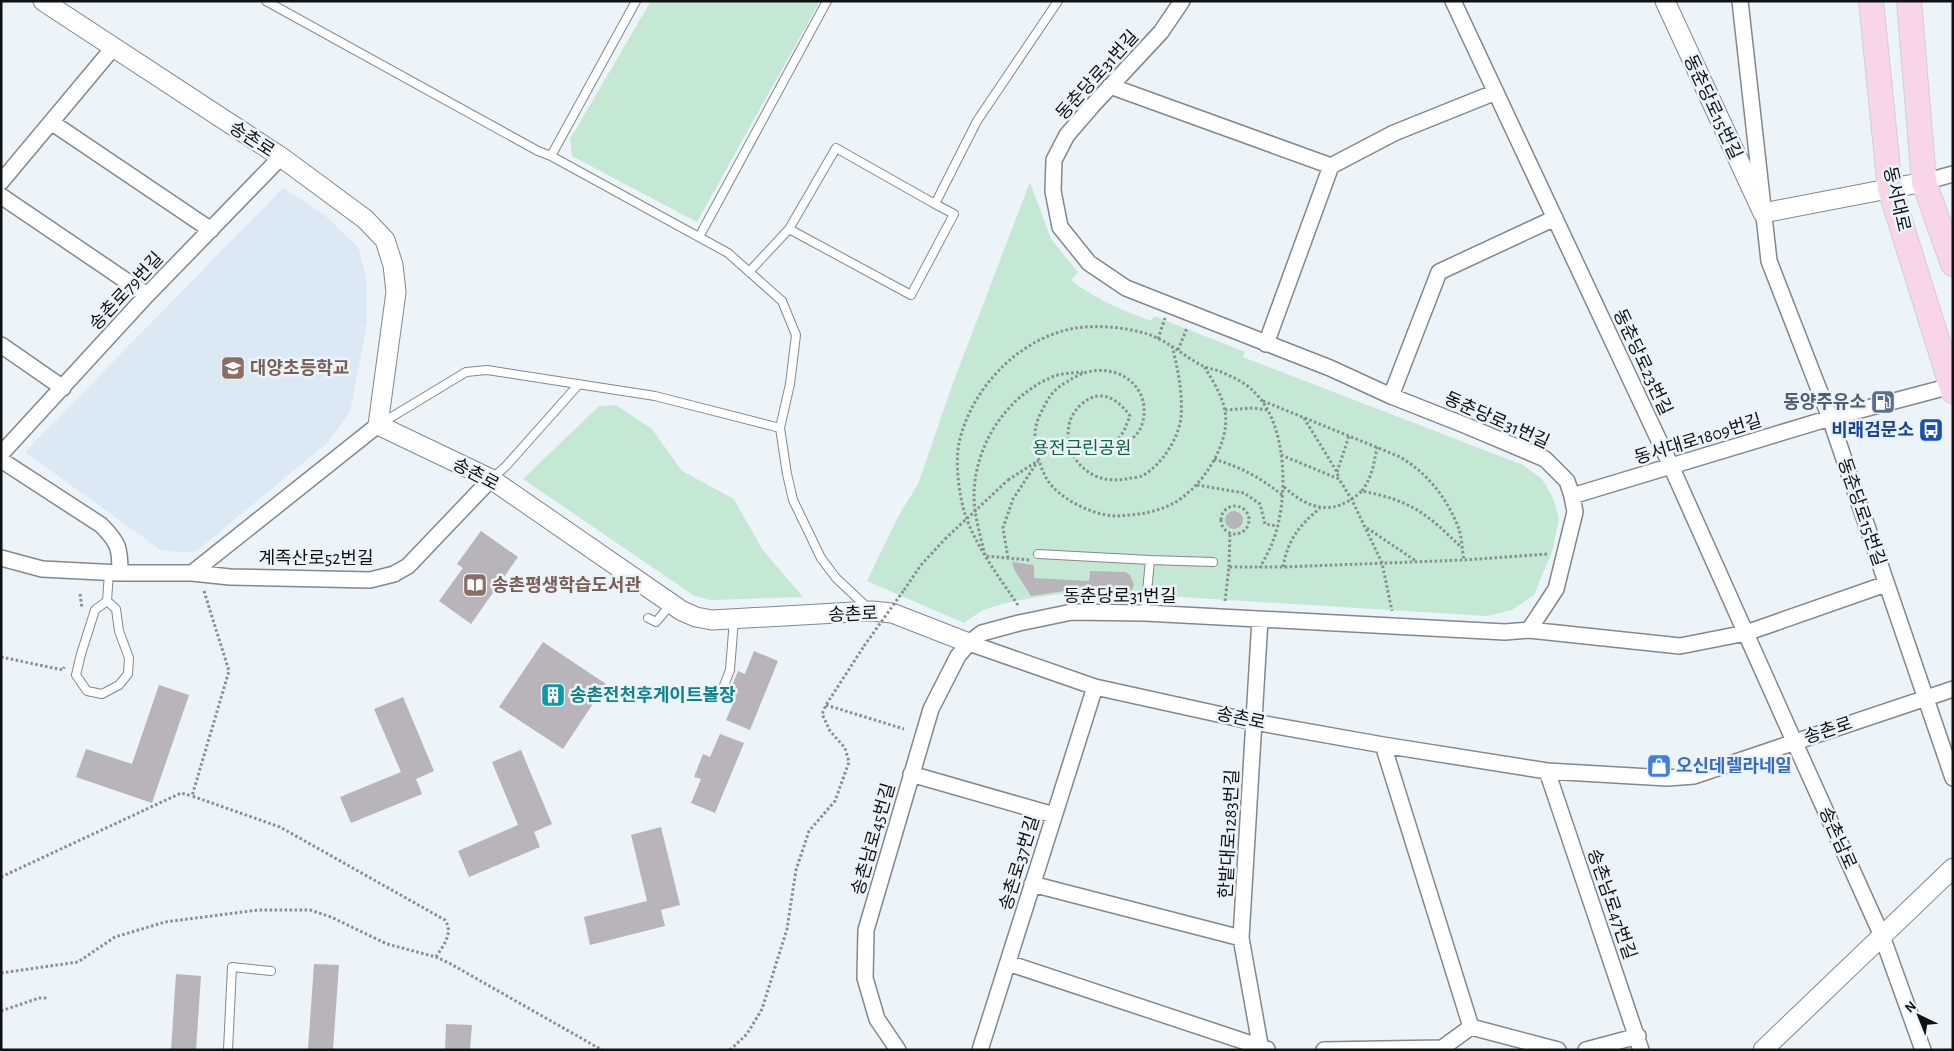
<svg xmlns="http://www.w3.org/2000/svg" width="1954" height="1051" font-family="'Alegreya Sans','Noto Sans KR',sans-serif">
	<rect width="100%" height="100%" fill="#ecf3f9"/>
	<!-- built -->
	<path fill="#dae9f3" d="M283,188L323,214L358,247L367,281V324L350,412L327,443L195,552L162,551L25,452Z"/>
	<!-- green -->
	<path fill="#c5e8d5" d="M651,1H820L697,222L572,156L570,139Z
		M1030,182L1051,239L1078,272L1071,280C1095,299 1122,310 1151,321L1154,316L1245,352L1243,357L1523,465L1542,479L1553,498L1559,518L1553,549L1534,595L1512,610L1487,616L1084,591C1055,595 1006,599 980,612C975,615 969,619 964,623L867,581L898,517L918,484L953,383Z
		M616,405L652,429L682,471L734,499L762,549L803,597L710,600L693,595L523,479L599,406Z"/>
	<!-- building -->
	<path fill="#b9b3ba" d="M1225 520a9 9 0 1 1 18 0a9 9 0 1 1-18 0Z
		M481,531L518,557L471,624L439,601L463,568L457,564Z
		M1012,562L1034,565V578L1089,581L1090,571L1125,572L1130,575L1134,585L1132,590L1084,588L1031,596L1015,571Z
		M543,642L606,684L563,749L499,707Z
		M754,651L778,661L750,730L726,720L736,697L729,694L738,671L745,674Z
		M159,685L189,695L152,803L76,777L86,749L132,764Z
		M403,697L434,771L416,779L422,794L351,823L340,797L401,772L374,709Z
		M720,734L744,743L715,813L691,803L701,779L694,777L703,754L710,757Z
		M521,750L552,824L534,832L540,847L469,877L458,851L518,825L492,762Z
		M661,827L680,905L661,910L665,926L590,945L584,917L647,901L631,835Z
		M314,964L339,965L333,1050H308Z
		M176,974L201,976L196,1050H171Z
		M446,1024L472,1025L470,1050H445Z"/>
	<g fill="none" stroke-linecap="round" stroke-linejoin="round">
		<defs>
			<path id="service" d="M266,1L538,151L551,156L728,253L782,301L796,335L790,384L780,428L787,474L793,500L821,558L836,578L868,608
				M551,156L636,1
				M789,229L911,295L954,214L935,204
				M699,237L827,1
				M749,272L789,229L836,148L935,204L977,121L1058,1
				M380,424L466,372L487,370L655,396L780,428
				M491,479L506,466L579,384
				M1038,554L1150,560
				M107,601L95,610L81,654L76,675L87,691L102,694L119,685L128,674L129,658L119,631L116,609L107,601L109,573
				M1145,613L1150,560L1213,562
				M648,618L656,622L672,603
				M723,688L730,670L734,619
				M228,1050L232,967L271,971"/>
			<path id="minor" d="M1453,1L1671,466L1794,741L1882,936L1923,1050
				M1740,1L1769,261L1830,418L1953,778
				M1110,86L1331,166L1394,133L1496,92
				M51,122L211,230
				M1,182L113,48
				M1924,182L1953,174
				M1,196L147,295
				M1266,344L1331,166
				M1,345L63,388
				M1391,396L1439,272L1555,218
				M1,454L147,295L281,157
				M1,460L101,525C119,543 120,548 120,573
				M1572,496L1830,418L1951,386
				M1,558L42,569L120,573H192L378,425
				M192,573L230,577L370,580L394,574L408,566L491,479
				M1260,619L1241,938L1261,1050
				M1529,630L1680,646L1746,633L1886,584
				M969,643L1095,687L1254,722L1383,745L1547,771L1667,778L1694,776L1953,689
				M1383,745L1471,1027
				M1547,771L1641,1050
				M911,774L1054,815
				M1032,884L1241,938
				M1008,963L1267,1049
				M1471,1027L1558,1050
				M898,1050L877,1019L865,978L866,930L931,709L958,656L969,643L982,633L1019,623L1072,612L1145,613L1505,632L1529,630L1556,589L1575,512L1572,496L1567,481L1545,459L1467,426L1391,396L1330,368L1126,288L1089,263L1060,227L1053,191L1054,160L1067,135L1092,106L1161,32L1182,1
				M980,1050L1095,687
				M1324,1050L1442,1048L1471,1027
				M1586,1050L1638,1036"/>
			<path id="tertiary" d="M43,1L281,157L365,219L385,240L393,265L396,292L378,425L491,479L682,611L696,617L712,620L872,611L892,613L969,643
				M1665,1L1763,213L1924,182
				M1763,1050L1953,868"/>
			<path id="primary" d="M1871,1L1890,189L1953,391
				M1909,1L1924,182L1953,264"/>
		</defs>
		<!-- service casing -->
		<use href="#service" stroke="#81888e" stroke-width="10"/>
		<!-- minor casing -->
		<use href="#minor" stroke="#81888e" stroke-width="18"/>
		<!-- tertiary casing -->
		<use href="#tertiary" stroke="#81888e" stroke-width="21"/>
		<!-- primary casing -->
		<use href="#primary" stroke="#cfcfd0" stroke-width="26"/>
		<!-- path -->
		<path stroke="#898e92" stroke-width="3" stroke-dasharray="2.5 2.5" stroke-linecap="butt" d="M1158,339L1165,318
			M1172,346C1178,369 1183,394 1181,418C1178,439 1162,465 1142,476C1139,477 1134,478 1131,478C1121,480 1111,481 1101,478C1084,473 1067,455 1068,436C1068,422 1072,412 1083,403C1101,388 1118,399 1130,416L1124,431L1116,442C1142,445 1150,412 1140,393C1128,370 1098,365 1077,376C1064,383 1053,389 1046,403C1041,412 1035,423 1035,434C1035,450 1040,468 1048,481C1061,500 1095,516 1117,516C1136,515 1154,513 1172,504C1201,489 1231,444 1225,411C1222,394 1212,380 1204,366
			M1178,350L1187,328
			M1263,401L1398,456C1427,472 1447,498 1459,529C1462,538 1462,550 1464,560
			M1225,410L1253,408L1268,410
			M1304,418L1337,472L1339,479
			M1281,455L1339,479L1352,500L1382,563L1392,611
			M1214,459C1242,468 1260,477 1282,495
			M1337,472L1349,436
			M1008,480L1036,462
			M1197,485L1244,493L1260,504L1265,524L1277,526
			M1284,487C1311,511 1334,516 1362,491C1412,501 1426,513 1462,548
			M1362,491C1372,477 1374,464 1377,447
			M1221 520a14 14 0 1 1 28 0a14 14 0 1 1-28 0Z
			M1367,528L1416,561
			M1008,558L1003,528L1013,499L1038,461
			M1029,560L985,556C981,537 974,516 974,496C974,447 1005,398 1050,378C1059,373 1073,373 1083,372
			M1229,567L1230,533
			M1283,567C1288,539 1299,526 1320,508
			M904,590L921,565L945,539
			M204,591L229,671L192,796L280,827L445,920C454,933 443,946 436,957
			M80,594L82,608
			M1225,601L1229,567H1283L1464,560L1548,554
			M1018,605C999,577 976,547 965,514C959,496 955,462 959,443C971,388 1020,337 1076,328C1097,325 1123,327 1144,333C1166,339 1183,356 1203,366C1209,369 1215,369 1221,372C1231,376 1246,383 1253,391C1288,422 1289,500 1273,541C1270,550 1264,559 1260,568
			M1,657L63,670L64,667
			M826,705L904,729
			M1,877L181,793L192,796
			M1,973L78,962L115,937L165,922L258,910H310L331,917L387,944L436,957L449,963L602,1050
			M1,1011L39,998H48
			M730,1050L747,1034L762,1009L787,929L796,870L809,831L835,801L849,762L845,748L830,731L822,714L826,705L864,646"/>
		<!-- service -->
		<use href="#service" stroke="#fff" stroke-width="8"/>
		<!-- minor -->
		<use href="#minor" stroke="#fff" stroke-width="15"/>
		<!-- tertiary -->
		<use href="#tertiary" stroke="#fff" stroke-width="19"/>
		<!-- primary -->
		<use href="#primary" stroke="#f8d5eb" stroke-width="24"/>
		<!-- path-bridge -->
		<path stroke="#898e92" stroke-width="3" stroke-dasharray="2.5 2.5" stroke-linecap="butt" d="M945,539L1008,480
			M864,646L904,590"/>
	</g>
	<!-- icons -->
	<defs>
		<symbol id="school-square" viewBox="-11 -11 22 22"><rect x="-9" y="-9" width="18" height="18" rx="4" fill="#8d6e63" stroke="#ecf3f9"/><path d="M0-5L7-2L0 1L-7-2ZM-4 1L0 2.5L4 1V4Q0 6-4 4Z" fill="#fff"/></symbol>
		<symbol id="fuel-square" viewBox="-11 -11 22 22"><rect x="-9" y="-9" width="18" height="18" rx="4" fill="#5c6f8a" stroke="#ecf3f9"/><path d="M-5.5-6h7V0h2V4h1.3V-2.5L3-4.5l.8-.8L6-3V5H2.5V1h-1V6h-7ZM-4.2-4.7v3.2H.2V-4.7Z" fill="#fff"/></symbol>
		<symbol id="bus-square" viewBox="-11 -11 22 22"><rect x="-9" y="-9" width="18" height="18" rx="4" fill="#1a4fb4" stroke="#ecf3f9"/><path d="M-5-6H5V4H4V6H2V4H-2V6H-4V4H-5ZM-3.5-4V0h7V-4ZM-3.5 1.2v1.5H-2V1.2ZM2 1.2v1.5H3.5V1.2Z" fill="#fff"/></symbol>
		<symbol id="library-square" viewBox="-11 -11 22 22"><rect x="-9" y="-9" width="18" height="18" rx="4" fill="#8d6e63" stroke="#ecf3f9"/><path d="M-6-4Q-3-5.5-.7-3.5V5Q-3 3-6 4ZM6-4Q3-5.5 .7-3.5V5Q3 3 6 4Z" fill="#fff"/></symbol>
		<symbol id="building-square" viewBox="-11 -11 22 22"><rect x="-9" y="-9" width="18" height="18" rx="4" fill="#0f9aa8" stroke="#ecf3f9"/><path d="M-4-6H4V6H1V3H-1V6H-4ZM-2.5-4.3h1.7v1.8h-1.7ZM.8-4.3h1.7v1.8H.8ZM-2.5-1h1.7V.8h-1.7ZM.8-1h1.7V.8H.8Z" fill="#fff"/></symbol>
		<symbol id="shop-square" viewBox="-11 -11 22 22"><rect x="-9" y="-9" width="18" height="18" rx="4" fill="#3f7fe0" stroke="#ecf3f9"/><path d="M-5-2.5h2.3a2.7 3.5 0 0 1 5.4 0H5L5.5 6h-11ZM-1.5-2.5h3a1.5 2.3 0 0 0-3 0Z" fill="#fff"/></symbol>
	</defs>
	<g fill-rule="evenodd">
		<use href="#school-square" x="219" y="354" width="28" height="28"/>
		<use href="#fuel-square" x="1869" y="388" width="28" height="28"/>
		<use href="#bus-square" x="1917" y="416" width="28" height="28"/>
		<use href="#library-square" x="461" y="571" width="28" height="28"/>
		<use href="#building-square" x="539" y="681" width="28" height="28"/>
		<use href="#shop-square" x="1645" y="752" width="28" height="28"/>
	</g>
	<g text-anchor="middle" stroke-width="5" stroke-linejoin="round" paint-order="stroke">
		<!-- street labels -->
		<g font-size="18" fill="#0f1113" stroke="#ecf3f9">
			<text transform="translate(1097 75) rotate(-48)" y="6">동춘당로31번길</text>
			<text transform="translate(1713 107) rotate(65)" y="6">동춘당로15번길</text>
			<text transform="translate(252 139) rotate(33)" y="6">송촌로</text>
			<text transform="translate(1897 199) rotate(77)" y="6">동서대로</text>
			<text transform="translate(126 291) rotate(-47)" y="6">송촌로79번길</text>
			<text transform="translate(1643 362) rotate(65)" y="6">동춘당로23번길</text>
			<text transform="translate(1497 420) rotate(24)" y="6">동춘당로31번길</text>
			<text transform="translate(1698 439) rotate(-17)" y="6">동서대로1809번길</text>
			<text transform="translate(476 474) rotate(28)" y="6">송촌로</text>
			<text transform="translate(1862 512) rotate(71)" y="6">동춘당로15번길</text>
			<text x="316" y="564">계족산로52번길</text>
			<text x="1120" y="602">동춘당로31번길</text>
			<text transform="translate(853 614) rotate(-2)" y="6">송촌로</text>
			<text transform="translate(1241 718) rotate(12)" y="6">송촌로</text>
			<text transform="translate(1828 730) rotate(-18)" y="6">송촌로</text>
			<text transform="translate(1229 834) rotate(-87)" y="6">한밭대로1283번길</text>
			<text transform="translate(1838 838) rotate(66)" y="6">송촌남로</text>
			<text transform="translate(873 839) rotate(-74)" y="6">송촌남로45번길</text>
			<text transform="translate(1019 863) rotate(-73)" y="6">송촌로37번길</text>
			<text transform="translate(1612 904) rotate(71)" y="6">송촌남로47번길</text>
		</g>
		<!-- education labels -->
		<g font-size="18" font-weight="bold" fill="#785e54" stroke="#ecf3f9" text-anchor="start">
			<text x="250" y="374">대양초등학교</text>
			<text x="492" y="591">송촌평생학습도서관</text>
		</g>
		<!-- service labels -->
		<g font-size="18" font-weight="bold" fill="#4e5e75" stroke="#ecf3f9" text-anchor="end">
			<text x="1866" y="408">동양주유소</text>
		</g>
		<!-- transit labels -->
		<g font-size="18" font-weight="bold" fill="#164399" stroke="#ecf3f9" text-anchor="end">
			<text x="1914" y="436">비래검문소</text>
		</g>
		<!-- park labels -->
		<g font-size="18" fill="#0d6444" stroke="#ecf3f9">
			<text x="1082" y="454">용전근린공원</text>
		</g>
		<!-- culture labels -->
		<g font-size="18" font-weight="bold" fill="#0d838f" stroke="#ecf3f9" text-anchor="start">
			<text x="570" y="701">송촌전천후게이트볼장</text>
		</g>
		<!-- shop labels -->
		<g font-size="18" font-weight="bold" fill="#366cbe" stroke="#ecf3f9" text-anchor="start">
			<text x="1676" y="772">오신데렐라네일</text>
		</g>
	</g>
	<!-- border -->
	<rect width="1954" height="1051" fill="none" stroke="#0f1113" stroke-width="5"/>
	<!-- north arrow -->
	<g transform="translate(1919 1016) rotate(317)" stroke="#ecf3f9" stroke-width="4" paint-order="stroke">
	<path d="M0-4L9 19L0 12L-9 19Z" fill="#0f1113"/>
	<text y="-8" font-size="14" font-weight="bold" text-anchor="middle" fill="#0f1113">N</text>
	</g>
</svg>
